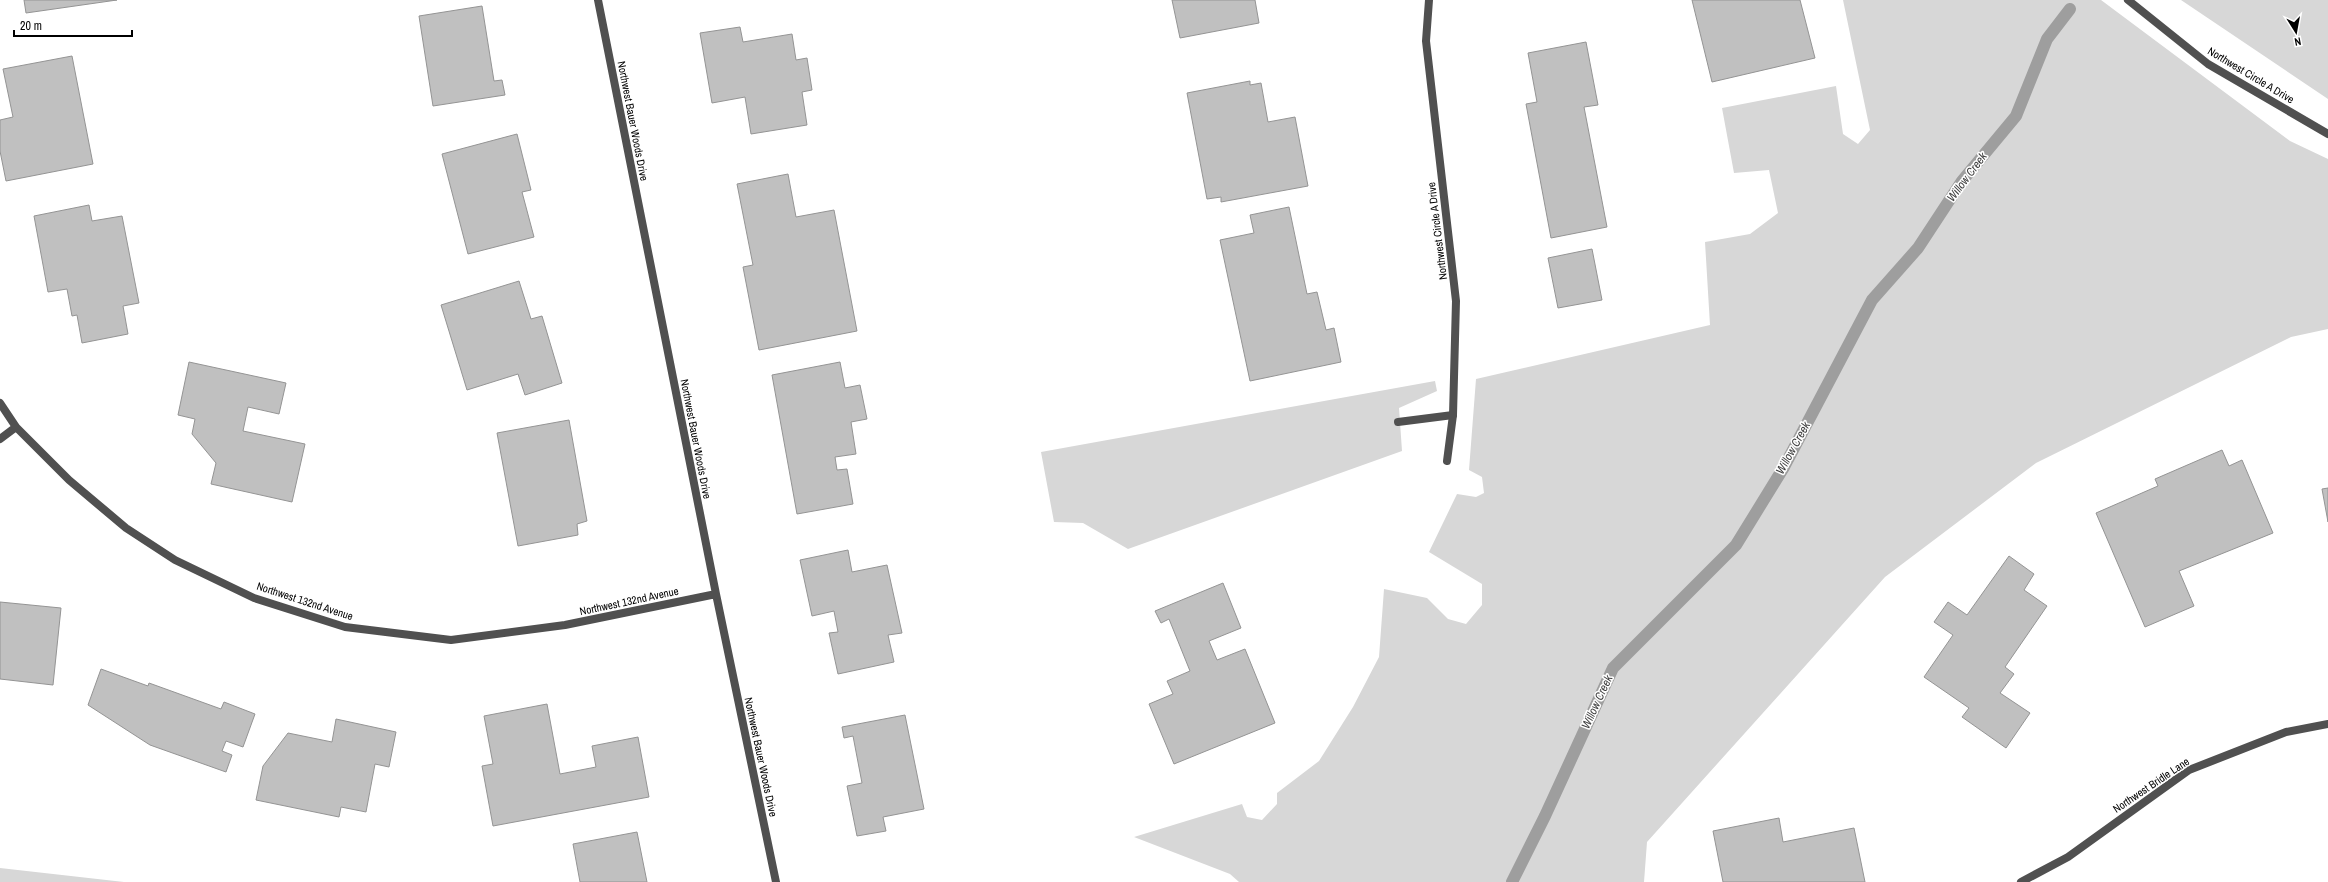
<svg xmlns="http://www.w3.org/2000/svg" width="2328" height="882" font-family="'Archivo Narrow',sans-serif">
	<rect width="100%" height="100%" fill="#fff"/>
	<!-- green -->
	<path fill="#d7d7d7" d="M1843,0H2101L2290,141L2328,159V329L2291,337L2036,463L1885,577L1647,842L1644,882H1239L1230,874L1134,837L1242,804L1247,817L1262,820L1277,804V793L1319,761L1353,707L1379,657L1384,589L1427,598L1448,619L1466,624L1482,605V584L1429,552L1457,494L1476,497L1484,493L1482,477L1469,470L1476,379L1710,325L1705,242L1750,234L1778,213L1769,170L1734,173L1722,108L1836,86L1843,134L1858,144L1870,130Z
		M2181,0H2328V99Z
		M1435,381L1437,391L1399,408L1402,451L1128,549L1083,523L1054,522L1041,452Z
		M0,868L124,882H0Z"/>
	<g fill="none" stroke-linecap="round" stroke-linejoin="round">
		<!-- stream -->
		<path stroke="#9e9e9e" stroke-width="12" d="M1512,882L1545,816L1613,668L1736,545L1784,467L1872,300L1918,248L1962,181L2016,116L2047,39L2070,9"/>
	</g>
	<!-- building -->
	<path fill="#c0c0c0" stroke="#949494" d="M24,0H117L26,13Z
		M1172,0H1255L1259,23L1180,38Z
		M1692,0H1800L1815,58L1712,82Z
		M482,6L494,81L502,80L505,95L433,106L419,16Z
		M740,27L743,42L792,34L796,60L807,58L812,90L802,92L807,125L751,134L745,97L712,103L700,33Z
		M1586,42L1598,105L1584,107L1607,227L1551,238L1526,104L1537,102L1528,53Z
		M72,56L93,164L6,181L0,151V120L13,117L3,69Z
		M1250,81V85L1261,83L1268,122L1295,117L1308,186L1221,202V197L1207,199L1187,93Z
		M517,134L531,190L522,192L534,237L468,254L442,154Z
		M788,174L796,217L834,210L857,331L759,350L743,267L753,265L737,184Z
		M89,205L92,221L122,216L139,303L123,306L128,334L82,343L77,315L72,316L67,289L48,292L34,216Z
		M1289,207L1307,294L1317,292L1326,330L1334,328L1341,362L1250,381L1220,240L1254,233L1250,215Z
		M1592,249L1602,300L1558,308L1548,258Z
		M519,281L531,319L542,316L562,383L525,395L518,374L467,390L441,305Z
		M189,362L286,383L279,414L248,407L243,431L305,444L292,502L211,484L216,463L192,434L195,419L178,415Z
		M840,362L845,388L860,385L867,419L851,422L856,454L835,457L837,470L847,469L853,504L797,514L772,375Z
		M569,420L587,521L577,524L578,535L518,546L497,433Z
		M2222,450L2229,466L2242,460L2273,533L2179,571L2194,606L2145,627L2096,513L2158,486L2155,479Z
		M2328,488V522L2322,489Z
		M848,550L852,572L887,565L902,633L888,635L894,662L838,674L829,633L838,632L834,611L812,616L800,560Z
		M2009,556L2034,574L2024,590L2047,606L2005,667L2014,674L2000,693L2030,713L2006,748L1962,717L1969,708L1924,677L1953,635L1934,622L1948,602L1967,615Z
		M1223,583L1241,628L1209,641L1217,660L1245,649L1275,723L1174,764L1149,704L1173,694L1167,681L1190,671L1169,619L1161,623L1155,611Z
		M0,602L61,608L53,685L0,679Z
		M101,669L148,686L149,683L221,709L224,702L255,714L243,747L226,741L222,751L232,755L226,772L150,745L88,705Z
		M547,704L560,774L596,767L592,746L638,737L649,797L493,826L482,766L493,764L484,716Z
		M905,715L924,809L883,817L886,831L857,836L847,786L862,783L853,736L844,738L842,727Z
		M336,719L396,732L389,767L375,764L366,812L341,807L339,817L256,800L263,766L288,733L332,742Z
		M1779,818L1783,842L1854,828L1865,882H1723L1713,831Z
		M637,832L647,882H580L573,844Z"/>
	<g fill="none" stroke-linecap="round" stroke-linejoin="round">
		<!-- lane -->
		<path stroke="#505050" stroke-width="8" d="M1398,422L1453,415"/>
		<!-- street -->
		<path stroke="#505050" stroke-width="8" d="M598,0L716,594L776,882
			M1429,0L1426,41L1456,301L1453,415L1447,461
			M2128,0L2208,64L2328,134
			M0,403L16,427L69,480L126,528L175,560L254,598L345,627L451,640L565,625L716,594
			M0,439L16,427
			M2021,882L2068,857L2189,770L2286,732L2328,724"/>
	</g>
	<g text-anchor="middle" stroke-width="3" stroke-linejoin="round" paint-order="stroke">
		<!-- street labels -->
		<g font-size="11" fill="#000" stroke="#fff">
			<text transform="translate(2251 75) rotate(31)" y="4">Northwest Circle A Drive</text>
			<text transform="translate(633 121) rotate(79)" y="4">Northwest Bauer Woods Drive</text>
			<text transform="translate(1437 231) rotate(-97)" y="4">Northwest Circle A Drive</text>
			<text transform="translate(696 439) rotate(79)" y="4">Northwest Bauer Woods Drive</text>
			<text transform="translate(305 601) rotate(18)" y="4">Northwest 132nd Avenue</text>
			<text transform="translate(629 601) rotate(-12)" y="4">Northwest 132nd Avenue</text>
			<text transform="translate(761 757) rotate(78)" y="4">Northwest Bauer Woods Drive</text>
			<text transform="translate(2151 785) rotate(-34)" y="4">Northwest Bridle Lane</text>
		</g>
		<!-- water labels -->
		<g font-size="12" font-style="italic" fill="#3f3f3f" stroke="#fff">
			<text transform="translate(1967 177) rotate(-53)" y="4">Willow Creek</text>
			<text transform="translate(1793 448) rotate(-61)" y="4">Willow Creek</text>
			<text transform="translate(1597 702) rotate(-65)" y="4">Willow Creek</text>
		</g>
	</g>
	<!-- north arrow -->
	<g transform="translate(2296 32) rotate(169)" stroke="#ffffff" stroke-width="3" paint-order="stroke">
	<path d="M0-3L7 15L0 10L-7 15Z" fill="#000000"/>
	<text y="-6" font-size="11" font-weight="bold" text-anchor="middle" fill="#000000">N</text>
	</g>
	<!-- scale -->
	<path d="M14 30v6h118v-6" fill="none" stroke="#000000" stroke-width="2"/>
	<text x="20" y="30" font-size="12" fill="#000000" stroke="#ffffff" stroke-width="3" paint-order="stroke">20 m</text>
</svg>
